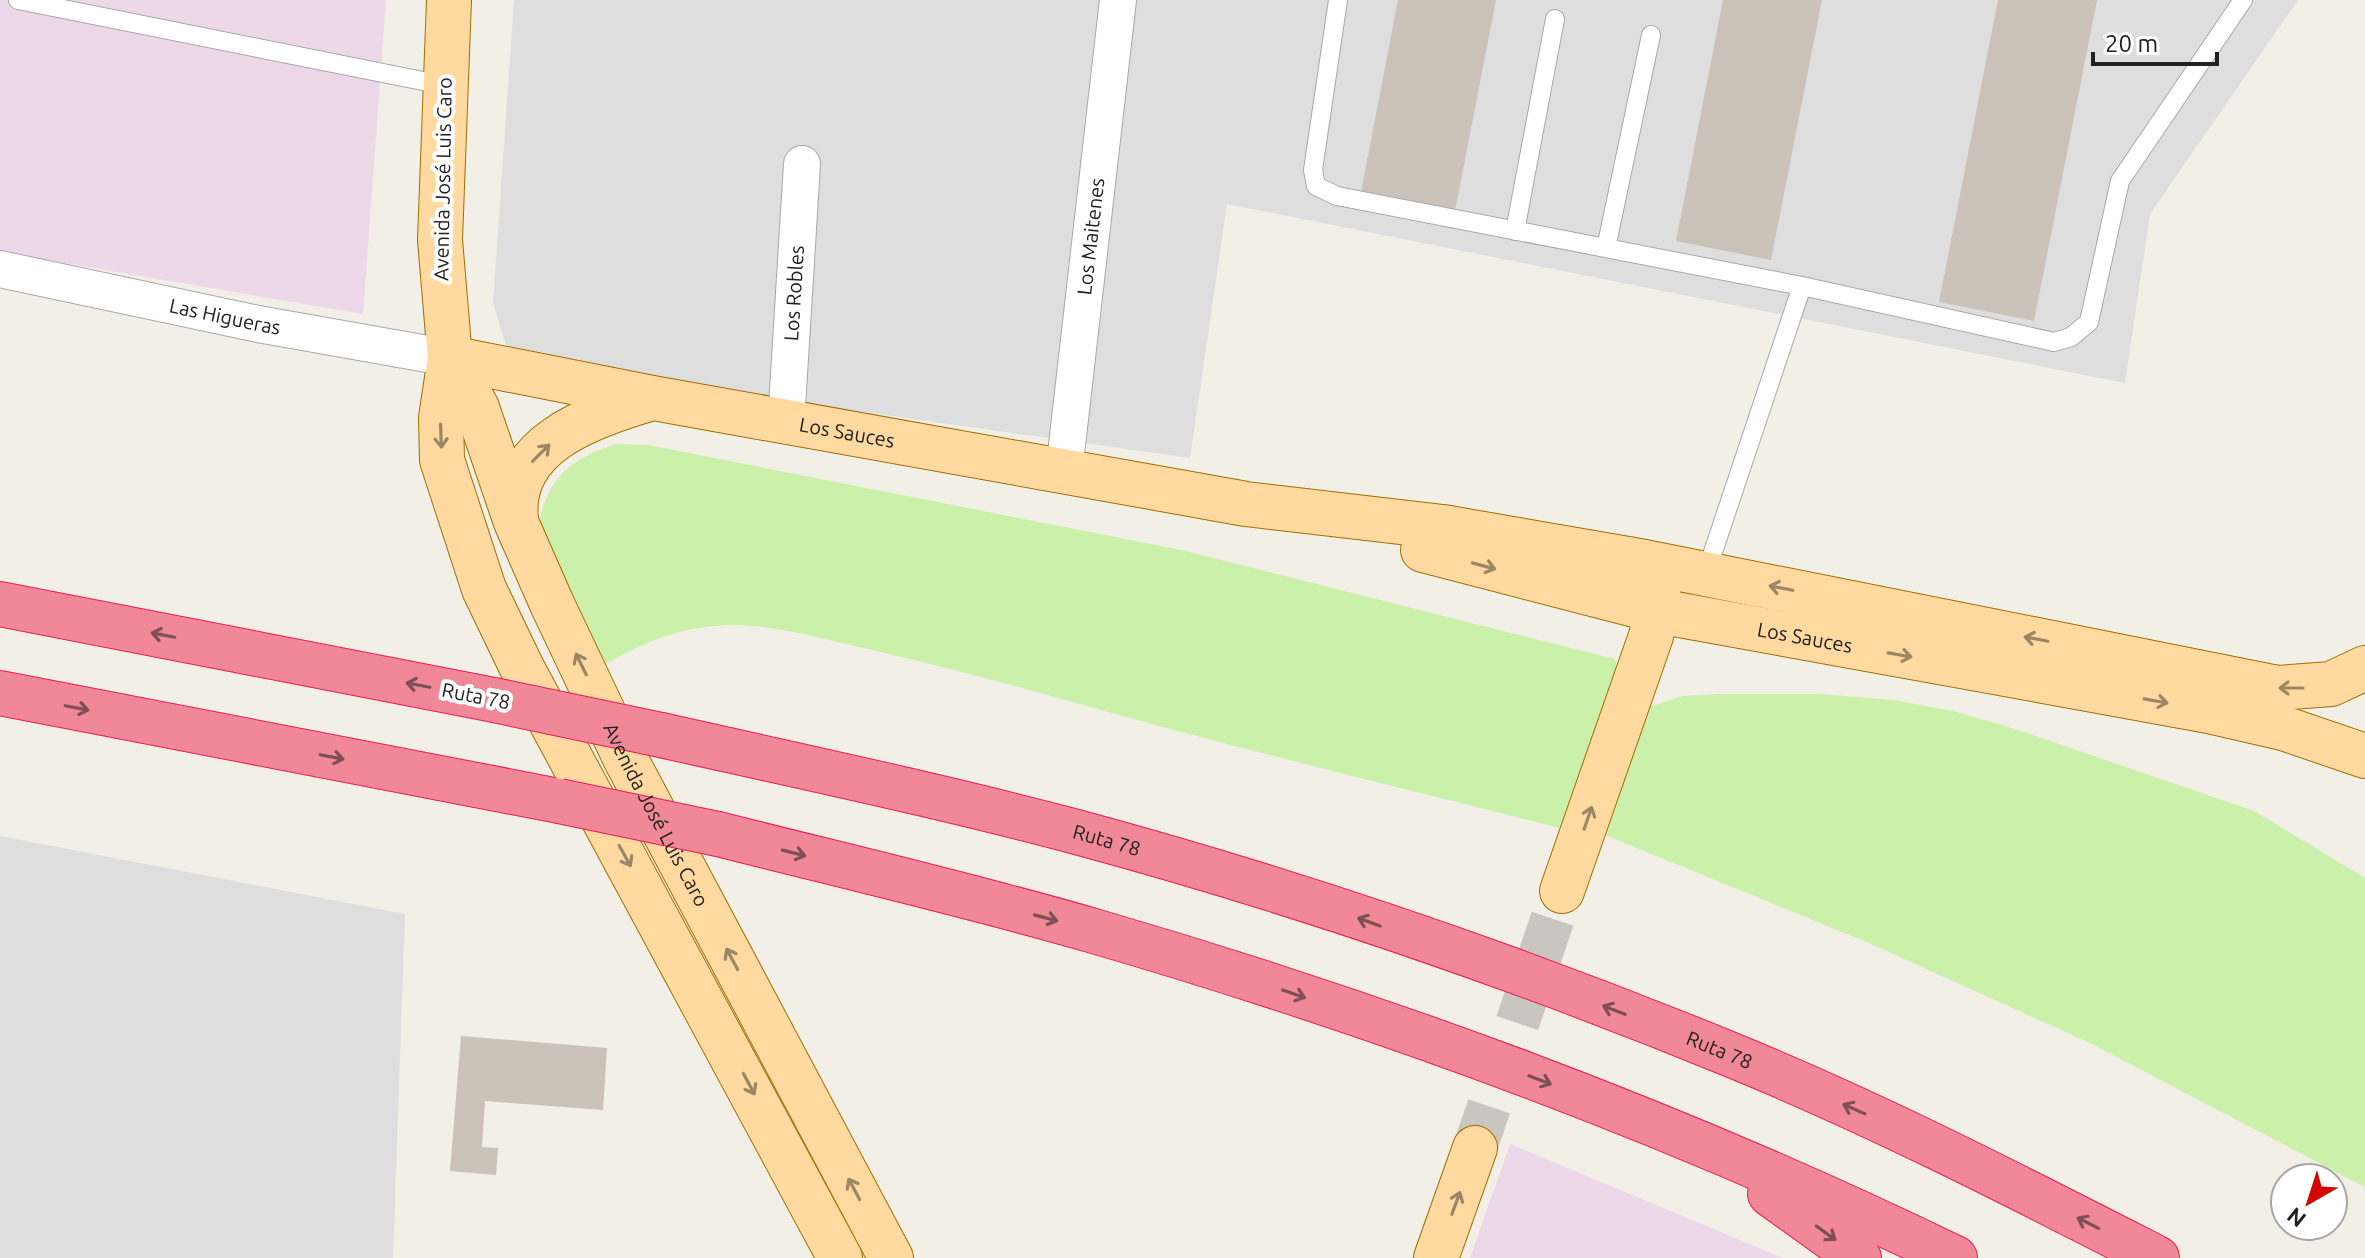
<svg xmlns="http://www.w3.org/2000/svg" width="2365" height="1258" font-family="Ubuntu,sans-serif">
	<rect width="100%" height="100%" fill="#f2efe7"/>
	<!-- residential -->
	<path fill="#dfdede" d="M514,0H2298L2150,214L2125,383L1227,204L1190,458L511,362L493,303Z
		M0,836L405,914L393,1258H0Z"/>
	<!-- industrial -->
	<path fill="#ecd8e8" d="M0,0H386L363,314L0,252Z
		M1510,1144L1783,1258H1470Z"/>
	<!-- grass -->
	<path fill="#caf0a9" d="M616,444L648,445L1181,550L1615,659L1618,670L1564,829C1410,790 1255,753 1101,710C1025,688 949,668 872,650C828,640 781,626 735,625C685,625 647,640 604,665L538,530C546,479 569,459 616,444Z
		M1719,694H1821L1893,700L1953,711L2015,729L2254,811L2365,878V1187L2090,1043L1869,943L1605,835L1646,708L1683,696Z"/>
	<!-- building -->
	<path fill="#cbc2b9" d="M1398,0H1496L1455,211L1361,192Z
		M1723,0H1822L1771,260L1676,241Z
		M1998,0H2097L2034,321L1939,302Z
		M461,1036L607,1048L603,1110L485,1101L482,1147L498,1148L496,1175L450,1171Z"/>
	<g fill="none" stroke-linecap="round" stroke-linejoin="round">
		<!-- primary-tunnel -->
		<path stroke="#c8c6bf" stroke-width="44" stroke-dasharray="44 22" stroke-linecap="butt" d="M1475,1148L1562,891"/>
		<defs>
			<path id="service" d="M18,0L443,85
				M1338,0L1313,170L1316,186L1337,196L1802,286L2054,342L2071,337L2089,322L2120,181L2243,0
				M1515,231L1555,19
				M1606,248L1651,35
				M1706,573L1802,286"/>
			<g id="minor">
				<path id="s1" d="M0,269L258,324L450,358"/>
				<path id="s2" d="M786,423L802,164"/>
				<path id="s3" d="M1064,471L1118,0"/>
			</g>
			<g id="primary">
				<path d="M449,0L440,240L450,358L441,418L442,460L484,589L523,670L840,1258"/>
				<path id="s4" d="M450,358L653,398L1246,504L1443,527L1645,562L2278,688L2331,684L2365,668"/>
				<path id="s5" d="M450,358L477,408L516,522L552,604L626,760L891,1258"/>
				<path d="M516,520C508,445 589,417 646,400"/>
				<path id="s6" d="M1423,550L1658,611L2209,711L2283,728L2365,756"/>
				<path d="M1562,891L1651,636L1659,598L1655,582"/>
				<path d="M1436,1258L1475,1148"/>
			</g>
			<g id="motorway">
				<path d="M0,604L494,700"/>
				<path d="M0,693L559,801"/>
				<path id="s7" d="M661,735C799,766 937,795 1073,831C1299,892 1523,969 1739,1058C1882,1117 2020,1188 2157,1258"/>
				<path d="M718,834C844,866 970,895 1094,931C1389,1017 1679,1124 1955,1258"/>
				<path d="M1770,1194L1859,1258"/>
			</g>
		</defs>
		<!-- service casing -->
		<use href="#service" stroke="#a8a8a8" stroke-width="20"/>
		<!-- minor casing -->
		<use href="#minor" stroke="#a8a8a8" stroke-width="38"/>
		<!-- primary casing -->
		<use href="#primary" stroke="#9e6f00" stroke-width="46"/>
		<!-- motorway casing -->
		<use href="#motorway" stroke="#ed1859" stroke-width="46"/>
		<!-- service -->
		<use href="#service" stroke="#fff" stroke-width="18"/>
		<!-- minor -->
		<use href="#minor" stroke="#fff" stroke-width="36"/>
		<!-- primary -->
		<use href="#primary" stroke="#ffd99f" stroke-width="44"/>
		<!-- motorway -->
		<use href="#motorway" stroke="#f08898" stroke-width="44"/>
		<defs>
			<path id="motorway-bridge" d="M494,700L661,735
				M559,801L718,834"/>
		</defs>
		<!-- motorway-bridge casing -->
		<use href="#motorway-bridge" stroke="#ed1859" stroke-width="46" stroke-linecap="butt"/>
		<!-- motorway-bridge -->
		<use href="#motorway-bridge" stroke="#f08898" stroke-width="44"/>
	</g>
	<!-- one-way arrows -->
	<defs><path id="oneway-shaft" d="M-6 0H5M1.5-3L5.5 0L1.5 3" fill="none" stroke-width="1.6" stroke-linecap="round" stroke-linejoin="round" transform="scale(2)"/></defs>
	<g stroke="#9b8666">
		<use href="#oneway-shaft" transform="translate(441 436) rotate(88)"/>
		<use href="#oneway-shaft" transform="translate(541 453) rotate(-45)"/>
		<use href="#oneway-shaft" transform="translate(1484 566) rotate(15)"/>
		<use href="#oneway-shaft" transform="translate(1781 588) rotate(-169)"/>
		<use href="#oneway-shaft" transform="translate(2036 639) rotate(-169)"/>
		<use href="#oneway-shaft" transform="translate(1900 655) rotate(10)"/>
		<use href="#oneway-shaft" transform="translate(581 664) rotate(-116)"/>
		<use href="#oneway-shaft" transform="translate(2291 688) rotate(180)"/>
		<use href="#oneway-shaft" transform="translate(2156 701) rotate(10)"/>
		<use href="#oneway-shaft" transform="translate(1588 818) rotate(-71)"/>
		<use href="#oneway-shaft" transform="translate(625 856) rotate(61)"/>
		<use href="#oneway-shaft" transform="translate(732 959) rotate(-118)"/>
		<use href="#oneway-shaft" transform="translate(749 1084) rotate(62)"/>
		<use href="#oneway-shaft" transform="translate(854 1189) rotate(-118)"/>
		<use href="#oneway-shaft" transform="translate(1456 1203) rotate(-70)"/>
	</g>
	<g stroke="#7e4f57">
		<use href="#oneway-shaft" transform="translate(163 635) rotate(-169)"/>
		<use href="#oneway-shaft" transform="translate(418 685) rotate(-169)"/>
		<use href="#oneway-shaft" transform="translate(77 708) rotate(11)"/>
		<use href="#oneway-shaft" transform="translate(332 757) rotate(11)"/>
		<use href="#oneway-shaft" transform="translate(794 853) rotate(14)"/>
		<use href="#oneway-shaft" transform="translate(1046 918) rotate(15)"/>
		<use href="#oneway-shaft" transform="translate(1369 922) rotate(-160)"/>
		<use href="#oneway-shaft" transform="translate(1294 994) rotate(19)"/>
		<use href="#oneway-shaft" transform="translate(1614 1010) rotate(-159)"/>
		<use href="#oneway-shaft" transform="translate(1540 1080) rotate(21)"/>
		<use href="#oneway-shaft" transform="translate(1854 1109) rotate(-156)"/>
		<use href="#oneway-shaft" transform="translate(2088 1223) rotate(-153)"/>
		<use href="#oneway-shaft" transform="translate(1826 1233) rotate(36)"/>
	</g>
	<g text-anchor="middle" stroke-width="8" stroke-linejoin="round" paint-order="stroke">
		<!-- street labels -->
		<g font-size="20" fill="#212121" stroke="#fff">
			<text transform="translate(443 179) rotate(-89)" y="7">Avenida José Luis Caro</text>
			<text dy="7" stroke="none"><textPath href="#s3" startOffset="236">Los Maitenes</textPath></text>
			<text dy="7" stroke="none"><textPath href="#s2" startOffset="130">Los Robles</textPath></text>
			<text dy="7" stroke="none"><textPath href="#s1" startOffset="230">Las Higueras</textPath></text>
			<text dy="7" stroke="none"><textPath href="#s4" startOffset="404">Los Sauces</textPath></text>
			<text dy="7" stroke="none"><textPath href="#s6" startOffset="392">Los Sauces</textPath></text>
			<text transform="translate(476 696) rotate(11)" y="7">Ruta 78</text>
			<text dy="7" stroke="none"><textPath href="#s5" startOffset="502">Avenida José Luis Caro</textPath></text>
			<text dy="7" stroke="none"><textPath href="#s7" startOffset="458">Ruta 78</textPath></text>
			<text dy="7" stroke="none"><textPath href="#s7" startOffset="1106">Ruta 78</textPath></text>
		</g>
	</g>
	<!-- north arrow -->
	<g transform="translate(2309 1202) rotate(219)"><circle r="38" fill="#ffffff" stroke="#a6a6a6" stroke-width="2"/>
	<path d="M0-6L14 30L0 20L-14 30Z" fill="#d20700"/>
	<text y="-12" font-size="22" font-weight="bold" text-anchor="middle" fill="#212121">N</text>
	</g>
	<!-- scale -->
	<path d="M2093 52v12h124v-12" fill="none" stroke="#212121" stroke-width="4"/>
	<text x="2105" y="52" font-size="24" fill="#212121" stroke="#ffffff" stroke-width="6" paint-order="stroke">20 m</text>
</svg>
